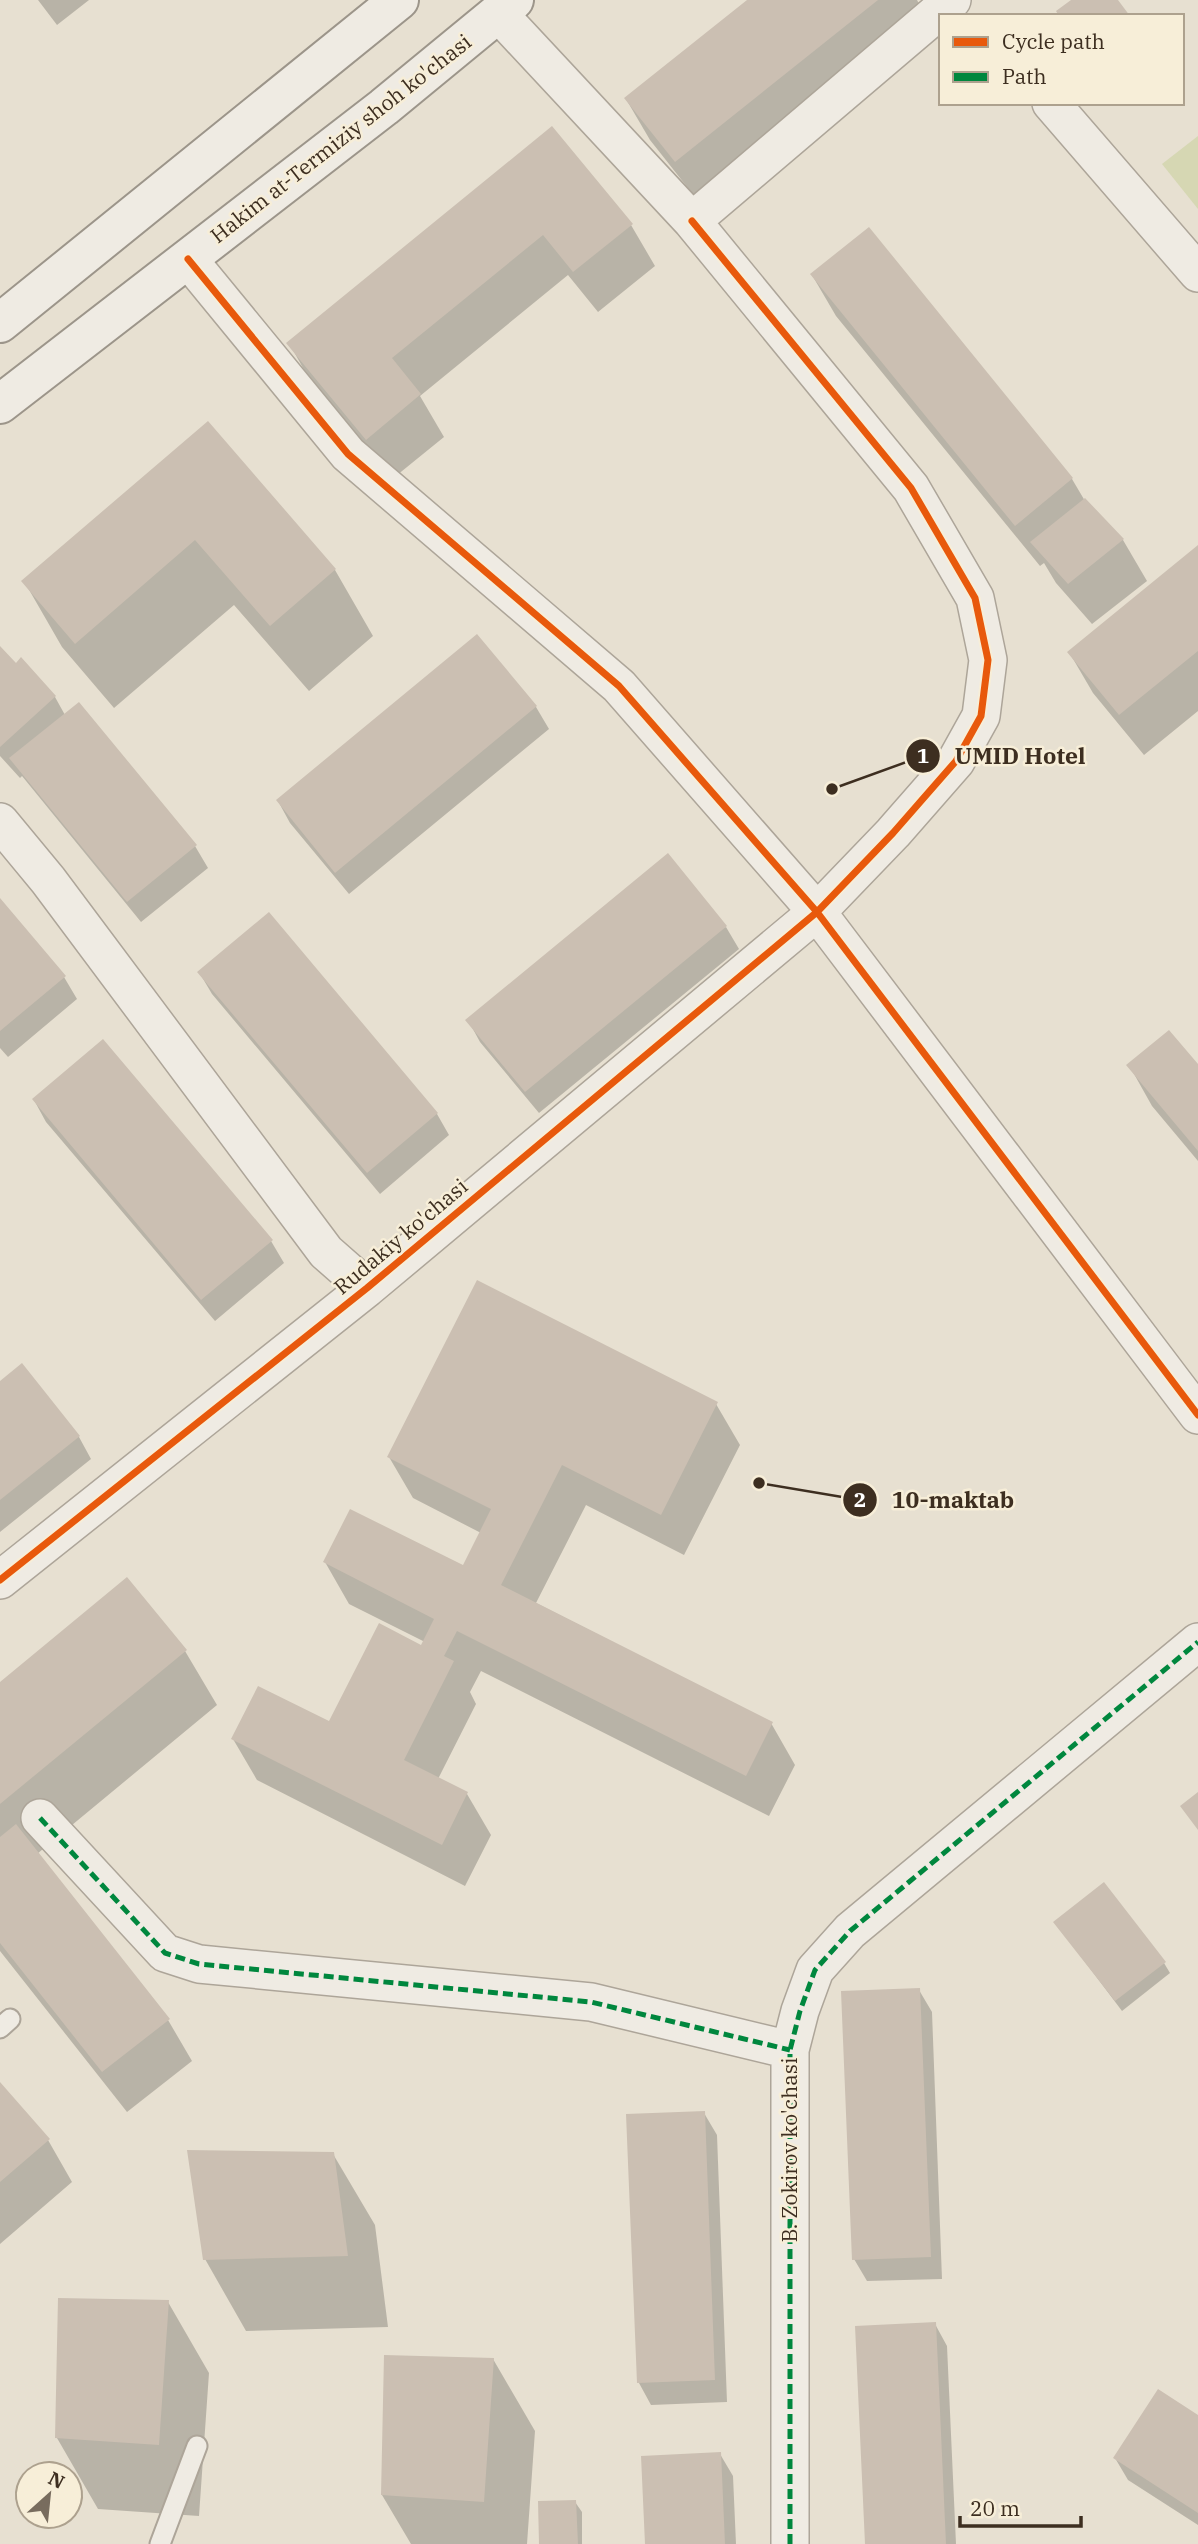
<svg xmlns="http://www.w3.org/2000/svg" width="1198" height="2544" font-family="'IBM Plex Serif',serif">
	<rect width="100%" height="100%" fill="#e7e0d1"/>
	<!-- green -->
	<path fill="#d6d7b3" d="M1198,136V209L1162,164Z"/>
	<!-- shadow -->
	<path fill="#0003" d="M38,0H89L57,25Z
		M750,0H917L928,20L699,202L650,140L626,99Z
		M552,128L631,225L655,266L598,312L568,275L420,396L444,437L391,480L312,384L289,343Z
		M869,230L1072,479L1085,501L1123,540L1147,581L1092,624L1056,583L1044,563L1040,566L836,316L812,275Z
		M208,423L335,570L373,636L309,691L234,605L114,708L62,647L24,581Z
		M1198,547V711L1144,755L1093,693L1069,652Z
		M477,636L536,707L549,729L349,894L290,823L278,801Z
		M0,649L16,665L55,697L65,715L195,846L208,868L141,922L22,776L20,778L0,756Z
		M0,901L64,977L77,999L8,1057L0,1048Z
		M726,927L739,949L539,1113L480,1042L468,1020Z
		M199,972L437,1114L449,1135L380,1194L212,994Z
		M1129,1065L1198,1067V1161L1152,1106Z
		M34,1100L271,1241L284,1263L215,1321L46,1122Z
		M0,1383L79,1437L91,1459L0,1532Z
		M716,1404L740,1445L684,1555L586,1505L536,1603L771,1723L795,1765L769,1816L481,1671L470,1692L476,1704L438,1779L467,1794L491,1835L465,1886L257,1780L233,1739L330,1724L422,1647L425,1642L349,1604L325,1562L463,1568L481,1533L413,1498L389,1457Z
		M185,1651L217,1705L37,1854L168,2020L192,2061L127,2112L0,1951V1684Z
		M1055,1922L1164,1963L1170,1973L1122,2011Z
		M919,1990L932,2012L942,2279L867,2281L854,2259Z
		M0,2085L48,2140L72,2182L0,2244Z
		M704,2113L717,2135L727,2402L651,2405L639,2383Z
		M333,2154L375,2225L388,2327L246,2331L205,2259Z
		M168,2302L209,2373L199,2516L98,2509L57,2438Z
		M935,2324L947,2346L956,2544H867Z
		M493,2359L535,2431L527,2544H411L382,2495Z
		M1198,2417V2525L1128,2480L1115,2458Z
		M720,2454L733,2476L736,2544H647Z
		M575,2502L582,2512V2544H541Z"/>
	<!-- building -->
	<path fill="#cbbfb2" d="M747,0H878L675,162L624,98Z
		M1071,0H1118L1130,16H1059L1056,11Z
		M552,126L633,224L573,272L543,235L392,358L421,394L366,440L286,343Z
		M869,227L1073,478L1015,526L810,274Z
		M208,421L336,569L270,626L195,540L75,644L21,581Z
		M1085,498L1124,539L1068,584L1030,542Z
		M1198,545V651L1119,715L1067,652Z
		M477,634L537,706L335,873L276,800Z
		M0,646L16,663L21,657L56,696L0,747Z
		M79,702L197,845L127,902L9,758Z
		M668,853L727,926L525,1092L465,1020Z
		M0,898L66,976L0,1031Z
		M269,912L438,1113L367,1173L197,972Z
		M1169,1030L1198,1064V1151L1126,1065Z
		M103,1039L273,1240L201,1300L32,1099Z
		M477,1280L718,1402L661,1515L562,1465L501,1585L773,1722L746,1776L457,1631L444,1656L454,1661L404,1760L468,1792L442,1845L231,1739L258,1686L329,1721L379,1623L421,1645L434,1619L323,1562L350,1509L463,1565L491,1509L387,1457Z
		M22,1363L80,1436L0,1500V1381Z
		M127,1577L187,1650L0,1804V1682Z
		M1198,1792V1830L1180,1806Z
		M16,1824L170,2019L102,2072L0,1943V1837Z
		M1104,1882L1166,1962L1115,2001L1053,1922Z
		M920,1988L931,2257L852,2260L841,1991Z
		M0,2082L50,2139L0,2182Z
		M705,2111L715,2380L637,2383L626,2114Z
		M187,2150L334,2152L348,2256L203,2260Z
		M58,2298L169,2300L159,2445L55,2438Z
		M936,2322L946,2544H865L855,2326Z
		M384,2355L494,2358L484,2502L381,2495Z
		M1158,2389L1198,2415V2513L1113,2458Z
		M721,2452L725,2544H645L641,2456Z
		M576,2500L578,2544H539L538,2501Z"/>
	<g fill="none" stroke-linecap="round" stroke-linejoin="round">
		<defs>
			<path id="lane" d="M0,2028L10,2019
				M160,2544L197,2446"/>
			<path id="street" d="M498,13L692,221L952,0
				M1051,103L1198,273
				M188,259L348,454L619,686L817,912L1198,1415
				M0,822L48,880L326,1252L367,1288
				M0,1580L367,1288L817,912L893,833L956,761L981,716L988,660L975,598L911,488L692,221
				M40,1818L165,1953L199,1964L591,2002L790,2050
				M790,2544V2050L800,2011L815,1970L850,1931L1198,1642"/>
			<path id="secondary" d="M0,323L399,0
				M0,404L384,107L514,0"/>
		</defs>
		<!-- lane casing -->
		<use href="#lane" stroke="#ada599" stroke-width="23"/>
		<!-- street casing -->
		<use href="#street" stroke="#ada599" stroke-width="40"/>
		<!-- secondary casing -->
		<use href="#secondary" stroke="#9c958a" stroke-width="42"/>
		<!-- lane -->
		<use href="#lane" stroke="#efebe3" stroke-width="19"/>
		<!-- street -->
		<use href="#street" stroke="#efebe3" stroke-width="37"/>
		<!-- secondary -->
		<use href="#secondary" stroke="#efebe3" stroke-width="38"/>
		<!-- quiet -->
		<path stroke="#00873e" stroke-width="5" stroke-dasharray="10 5" stroke-linecap="butt" d="M40,1818L165,1953L199,1964L591,2002L790,2050
			M790,2544V2050L800,2011L815,1970L850,1931L1198,1642"/>
		<defs>
			<path id="cycleway" d="M188,259L348,454L619,686L817,912L1198,1415
				M0,1580L367,1288L817,912L893,833L956,761L981,716L988,660L975,598L911,488L692,221"/>
		</defs>
		<!-- cycleway casing -->
		<use href="#cycleway" stroke="#f7eed8" stroke-width="11"/>
		<!-- cycleway -->
		<use href="#cycleway" stroke="#e8590c" stroke-width="7"/>
	</g>
	<g text-anchor="middle" stroke-width="5" stroke-linejoin="round" paint-order="stroke">
		<!-- street labels -->
		<g font-size="21" fill="#3d2e20" stroke="#f7eed8">
			<text transform="translate(341 139) rotate(-38)" y="7">Hakim at-Termiziy shoh ko'chasi</text>
			<text transform="translate(401 1237) rotate(-40)" y="7">Rudakiy ko'chasi</text>
			<text transform="translate(790 2150) rotate(-90)" y="7">B. Zokirov ko'chasi</text>
		</g>
	</g>
	<!-- callouts -->
	<path fill="none" stroke="#3d2e20" stroke-width="2.5" d="M832 789L923 756M759 1483L860 1500"/>
	<g fill="#3d2e20" stroke="#f7eed8" stroke-width="2.5">
		<circle cx="832" cy="789" r="7"/>
		<circle cx="759" cy="1483" r="7"/>
		<circle cx="923" cy="756" r="18"/>
		<circle cx="860" cy="1500" r="18"/>
	</g>
	<g font-size="21" text-anchor="middle" font-weight="bold" fill="#fff">
		<text x="923" y="763">1</text>
		<text x="860" y="1507">2</text>
	</g>
	<g font-size="23" text-anchor="middle" font-weight="bold" fill="#3d2e20" stroke="#f7eed8" stroke-width="5" stroke-linejoin="round" paint-order="stroke">
		<text x="1020" y="764">UMID Hotel</text>
		<text x="953" y="1508">10-maktab</text>
	</g>
	<!-- legend -->
	<rect x="939" y="14" width="245" height="91" fill="#f7eed8" stroke="#ada18e" stroke-width="2"/>
	<rect x="953" y="37" width="35" height="10" fill="#e8590c" stroke="#ada18e" stroke-width="2"/>
	<text x="1002" y="49" font-size="21" fill="#3d2e20">Cycle path</text>
	<rect x="953" y="72" width="35" height="10" fill="#00873e" stroke="#ada18e" stroke-width="2"/>
	<text x="1002" y="84" font-size="21" fill="#3d2e20">Path</text>
	<!-- north arrow -->
	<g transform="translate(49 2495) rotate(27)"><circle r="33" fill="#f7eed8" stroke="#ada18e" stroke-width="2"/>
	<path d="M0-5L12 26L0 18L-12 26Z" fill="#786c5e"/>
	<text y="-10" font-size="19" font-weight="bold" text-anchor="middle" fill="#3d2e20">N</text>
	</g>
	<!-- scale -->
	<path d="M960 2516v10h121v-10" fill="none" stroke="#3d2e20" stroke-width="3.5"/>
	<text x="970" y="2516" font-size="21" fill="#3d2e20" stroke="#f7eed8" stroke-width="5" paint-order="stroke">20 m</text>
</svg>
